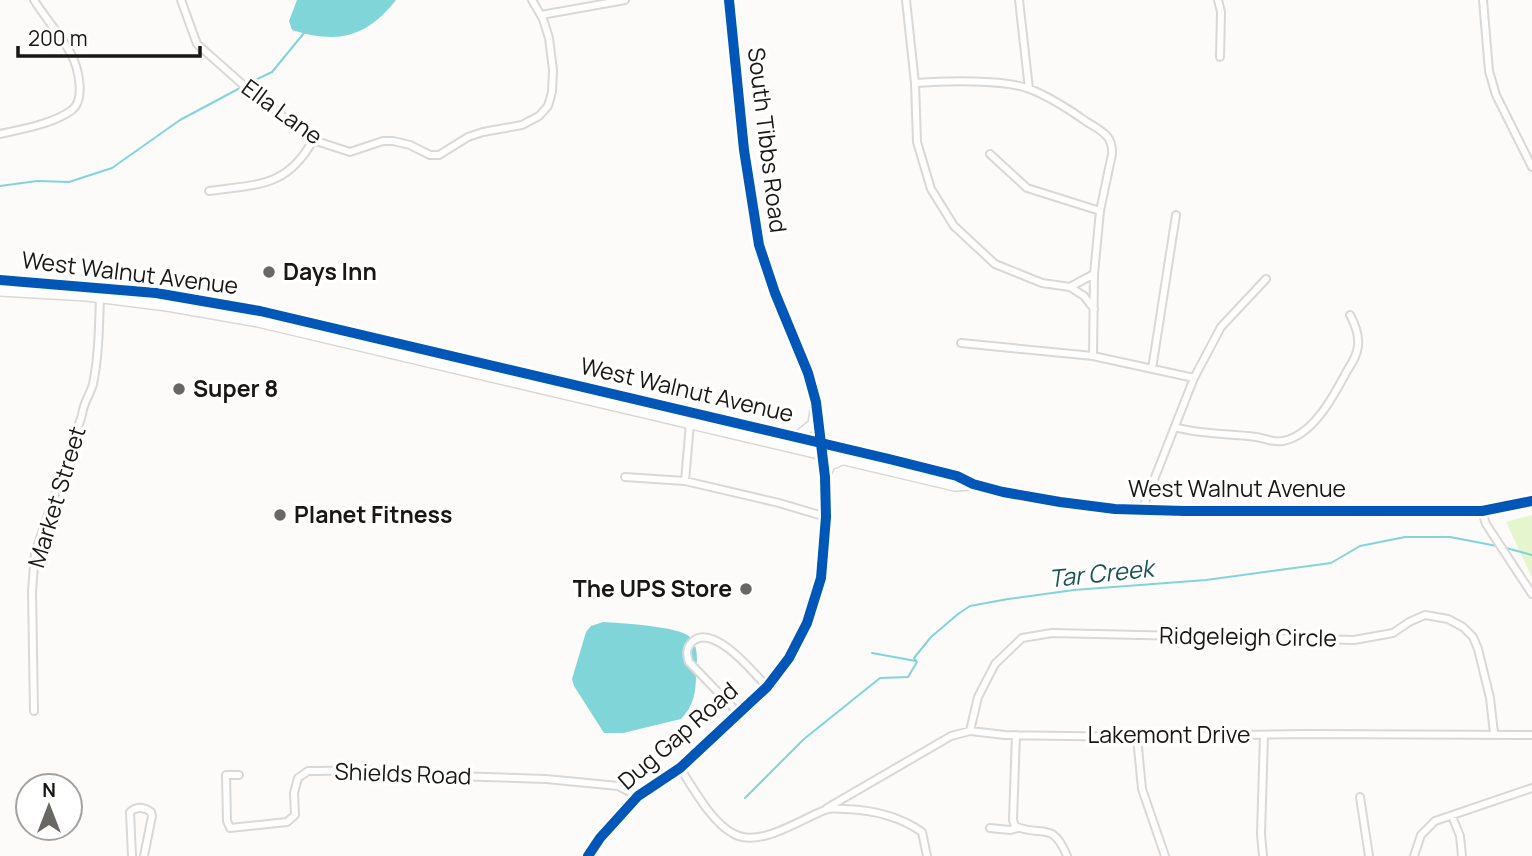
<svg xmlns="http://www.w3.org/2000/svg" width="1532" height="856" font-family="Manrope,sans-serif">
	<rect width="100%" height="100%" fill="#fdfbf9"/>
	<!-- green -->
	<path fill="#e5f6cf" d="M1532,515V578L1506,522Z"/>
	<!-- water -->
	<path fill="#80d5d9" d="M297,0H396C366,38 337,44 292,30L289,21Z
		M603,622C619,623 679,626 690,637C699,646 697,662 696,674C696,691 694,706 681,719L623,733H604L574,686L572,679L586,632L591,626Z"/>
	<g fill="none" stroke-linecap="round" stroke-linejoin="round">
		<!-- stream -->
		<path stroke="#80d5d9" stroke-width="2" d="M249,83L272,72L304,33
			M0,186L37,181L69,182L112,168L180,120L240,88
			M1506,548L1532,555
			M872,653L916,661
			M745,798L804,739L880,678L908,677L917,662L914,658L931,637L958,614L970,606L1008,599L1074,590L1206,580L1331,563L1360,546L1405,537H1450L1497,546"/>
		<defs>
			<path id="minor" d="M181,0L197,44L249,90L313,140L350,152L383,141H393L410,145L430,155H439L468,137L483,132L522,125L539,116L548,106L552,92L553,70L549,38L543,19L532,0
				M906,0L915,83L917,142L931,189L954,226L995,264L1042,283L1070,287L1094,274
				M1019,0L1029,89
				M1218,0L1221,12L1220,57
				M1483,0L1489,71L1496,95L1532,167
				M541,15L625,0
				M915,83C944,81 1004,79 1030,89C1050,97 1070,110 1087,122C1101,131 1113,135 1112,154L1100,211L1094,274L1093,356L1194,378
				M0,134C22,129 53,124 72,110C86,99 78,67 71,54C61,35 45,18 34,0
				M990,154L1027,188L1100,211
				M209,191C257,184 287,188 313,140
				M1070,287L1084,296L1094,309
				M961,343L1093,356
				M1152,369L1176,215
				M1175,427C1201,435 1229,433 1256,437C1265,438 1273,443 1283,441C1314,435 1334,395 1347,371C1352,363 1357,356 1358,346C1359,336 1355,324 1350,315
				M625,477L685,481L690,423
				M685,481L779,503L826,517
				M1142,510L1194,378L1221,327L1266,279
				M1482,511L1486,524L1532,594
				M34,711L32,591L35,553L82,415C83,403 90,395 93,384C99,354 99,326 100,296
				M739,714L689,662C686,654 686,648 692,642C713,622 754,673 767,687
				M970,731L978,697L995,664L1022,638L1052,633L1354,640L1393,633L1409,622L1425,615L1448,619L1463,627L1473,637L1478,649L1490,698L1494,733
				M1016,735L1013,820L1015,826C1041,838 1052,819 1067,856
				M1137,737L1142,789L1165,856
				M680,768C693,788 712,823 734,834C760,848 801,819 825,810C831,807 839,809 846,809C873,810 899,816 922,832L927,856
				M239,775H226L227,821L230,828L287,822L295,815L294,793L298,778L308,771H316L372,770L387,774L546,779L618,786L638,796
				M1360,797L1369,856
				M827,808L951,736L970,731L1005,735L1137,737L1304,734L1532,735
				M1452,816L1460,836L1462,856
				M990,828L1010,830L1018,828
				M132,856L130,812C137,806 144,807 151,812L152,816L144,856
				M1263,856L1261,834L1264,735
				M1414,856L1421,835L1435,821L1532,788"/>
			<path id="tertiary" d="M588,856L600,838L638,796L680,768L767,687L789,658L807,623L821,578L826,517L825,477L816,402L808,373L775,293L759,245L744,150L729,0"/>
			<path id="primary" d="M0,280L156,293L260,311L889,459L957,476L973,484L1003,492L1060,502L1115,509L1185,511H1482L1532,501
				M0,291L87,296L167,306L258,322L955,486L971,485
				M797,437L813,424L816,402
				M825,477L830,465L842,460"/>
		</defs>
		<!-- minor casing -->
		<use href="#minor" stroke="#dad8d6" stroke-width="10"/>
		<!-- tertiary casing -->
		<use href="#tertiary" stroke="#dad8d6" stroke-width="10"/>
		<!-- primary casing -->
		<use href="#primary" stroke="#dad8d6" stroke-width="12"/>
		<!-- minor -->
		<use href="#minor" stroke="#fffefe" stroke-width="6"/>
		<!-- tertiary -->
		<use href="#tertiary" stroke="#fffefe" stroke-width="7"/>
		<!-- primary -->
		<use href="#primary" stroke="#fffefe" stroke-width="9"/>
		<defs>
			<path id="cycleway" d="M0,280L156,293L260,311L889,459L957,476L973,484L1003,492L1060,502L1115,509L1185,511H1482L1532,501
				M588,856L600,838L638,796L680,768L767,687L789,658L807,623L821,578L826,517L825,477L816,402L808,373L775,293L759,245L744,150L729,0"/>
		</defs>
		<!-- cycleway casing -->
		<use href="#cycleway" stroke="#fff" stroke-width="15"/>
		<!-- cycleway -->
		<use href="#cycleway" stroke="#0057b8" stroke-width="10"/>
	</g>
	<!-- markers -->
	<g fill="#696764" stroke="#fff" stroke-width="2.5">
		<circle cx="269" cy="272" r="7"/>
		<circle cx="179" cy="389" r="7"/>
		<circle cx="280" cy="515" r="7"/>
		<circle cx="746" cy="589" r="7"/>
	</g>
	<g text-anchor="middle" stroke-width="7" stroke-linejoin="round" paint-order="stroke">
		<!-- street labels -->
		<g font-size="23" fill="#191714" stroke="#fff">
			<text transform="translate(282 112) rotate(36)" y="8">Ella Lane</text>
			<text transform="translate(767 140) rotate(83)" y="8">South Tibbs Road</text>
			<text transform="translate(130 273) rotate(7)" y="8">West Walnut Avenue</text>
			<text transform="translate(687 390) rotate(13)" y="8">West Walnut Avenue</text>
			<text x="1237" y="497">West Walnut Avenue</text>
			<text transform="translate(57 497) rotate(-73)" y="8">Market Street</text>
			<text transform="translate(1248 637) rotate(1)" y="8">Ridgeleigh Circle</text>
			<text x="1169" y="743">Lakemont Drive</text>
			<text transform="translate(678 736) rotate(-41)" y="8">Dug Gap Road</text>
			<text transform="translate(403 774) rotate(2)" y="8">Shields Road</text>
		</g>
		<!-- poi labels -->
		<g font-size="23" font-weight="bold" fill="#191714" stroke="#fff" text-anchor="start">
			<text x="283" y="280">Days Inn</text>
			<text x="193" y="397">Super 8</text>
			<text x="294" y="523">Planet Fitness</text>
			<text x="732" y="597" text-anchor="end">The UPS Store</text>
		</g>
		<!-- water labels -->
		<g font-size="24" font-style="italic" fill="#1d5254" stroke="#fff">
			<text transform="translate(1101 574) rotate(-6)" y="8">Tar Creek</text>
		</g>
	</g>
	<!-- north arrow -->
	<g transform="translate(49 807)"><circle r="33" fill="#ffffff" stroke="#a3a2a1" stroke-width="2"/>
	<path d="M0-5L12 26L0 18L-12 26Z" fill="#696764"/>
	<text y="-10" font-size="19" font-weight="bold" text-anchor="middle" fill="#191714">N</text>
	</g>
	<!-- scale -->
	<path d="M18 46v10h182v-10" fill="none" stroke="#191714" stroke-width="3.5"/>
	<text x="28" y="46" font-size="21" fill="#191714" stroke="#ffffff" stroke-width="5" paint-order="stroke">200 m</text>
</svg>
